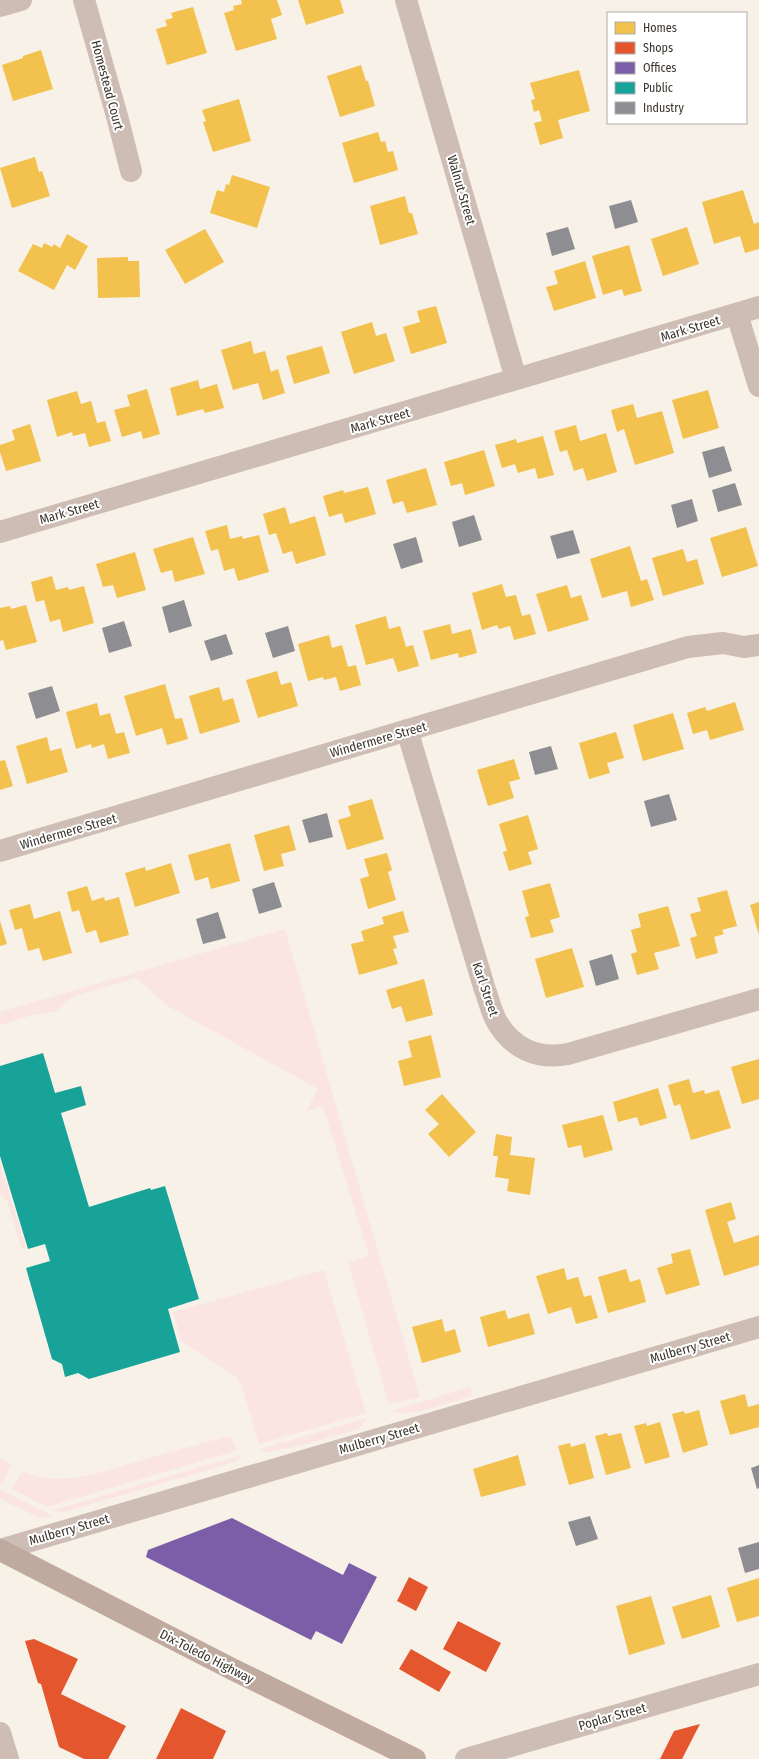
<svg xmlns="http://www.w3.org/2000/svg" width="759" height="1759" font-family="'Fira Sans Condensed',sans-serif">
	<rect width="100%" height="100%" fill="#f8f1e8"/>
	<!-- green -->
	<path fill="#fae5e2" d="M285,929L420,1397L391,1404L388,1401L348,1262L369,1256L323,1106L306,1111L318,1089L168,1006L136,978L72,997L56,1011L33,1015L0,1025V1012Z
		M0,1162L26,1249H22L7,1201L0,1193Z
		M324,1270L366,1413L259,1444L241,1384L235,1376L182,1342L173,1312Z
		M470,1387L472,1396C452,1401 410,1419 391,1411Z
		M367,1418L359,1429L299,1446L267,1452L260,1449Z
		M225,1437H231L238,1450L47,1507L12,1489L22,1471C61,1489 104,1471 143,1460C171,1452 198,1444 225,1437Z
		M241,1455L235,1462L61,1513L54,1510Z
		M0,1458L11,1465L2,1484L0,1483Z
		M0,1489L53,1516L39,1518L0,1499Z"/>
	<!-- homes -->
	<path fill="#f2c14e" d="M241,0H277L282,15L271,19L277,39L236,51L224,13L234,10L233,6L242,4Z
		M298,0H340L344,13L306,25Z
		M193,7L207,53L167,65L156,29L167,26L165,20L173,18L171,13Z
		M41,50L53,89L13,101L2,65L23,58V56Z
		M361,65L366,81H368L375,106L340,117L327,76Z
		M579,70L590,111L558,120L563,138L540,145L534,123L542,121L539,110L534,112L531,100L535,99L530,83Z
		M239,99L251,141L213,152L203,122L206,121L202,110Z
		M378,132L381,142L385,141L388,152L393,151L398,170L354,183L342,143Z
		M35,157L39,172L42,171L50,196L12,208L0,168Z
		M232,175L270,187L257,228L210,213L217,190L224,192L226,184L229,185Z
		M743,190L754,224L759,222V249L745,253L740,236L714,244L702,202Z
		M405,196L409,213H412L418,234L380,245L370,206Z
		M687,227L699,264L663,276L651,239Z
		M205,229L224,262L185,284L165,250Z
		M67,234L88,246L75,270L67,265L54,290L18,271L33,244L42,248L44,243L52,247L54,244L60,248Z
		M629,245L642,291L624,296L622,289L603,295L592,256Z
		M128,257V261H139L140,297L98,298L97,258Z
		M585,261L596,298L554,311L546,287L558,284L554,271Z
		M436,306L447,343L411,354L403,327L420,322L417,311Z
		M372,322L376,336L386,333L395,361L354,374L341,332Z
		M251,341L254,354L265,351L271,372L278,369L285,393L263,400L258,383L233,390L221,350Z
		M322,346L330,373L294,384L286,356Z
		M198,380L200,389L217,384L224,408L205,413L203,409L177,416L170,388Z
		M147,389L160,434L143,439L141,431L122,437L114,410L130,406L127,395Z
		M708,390L719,428L683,439L672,400Z
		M77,391L81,404L91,401L97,423L105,421L111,441L89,447L85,433L73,436L72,432L57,437L47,400Z
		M633,404L637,418L662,411L674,453L635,465L624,429L617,432L611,410Z
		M30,424L41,461L6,471L0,452V445L15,440L12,430Z
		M576,425L580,441L606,433L617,472L587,481L583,468L574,471L567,450L560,452L554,431Z
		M543,436L554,475L538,479L535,468L518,473L515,464L502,468L495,445L516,439L517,443Z
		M484,450L495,486L465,495L462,483L451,486L444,462Z
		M426,468L437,505L407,513L403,501L393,504L386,480Z
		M368,487L376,514L345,523L342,513L329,517L323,496L343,490L344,493Z
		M285,507L290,524L315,516L326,555L296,564L292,551L283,554L276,533L269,535L263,514Z
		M227,525L230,539L242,536L243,539L259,535L269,572L238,581L234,568L224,571L218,549L211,551L205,531Z
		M746,527L758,566L722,577L710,538Z
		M193,537L205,574L175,582L172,570L161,573L153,549Z
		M630,546L641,581L647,579L654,600L631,607L627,591L602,598L590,559Z
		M683,549L687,562L697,559L704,584L663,596L652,558Z
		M135,552L146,590L117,598L113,585L103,587L96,564Z
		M52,576L56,590L68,587L69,590L84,586L94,623L63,632L60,619L50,622L44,600L36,602L31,582Z
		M502,584L506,597L516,595L522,616L530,614L536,634L514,640L510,626L499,629L497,625L482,630L472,593Z
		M567,585L571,598L581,595L589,620L548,632L536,594Z
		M26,605L37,642L6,650L3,640L0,641V608L10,606L11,609Z
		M386,616L389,629L400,626L406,647L413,645L419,666L398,672L393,658L366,665L355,625Z
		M450,624L452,634L471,629L477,653L459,658L458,653L431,660L423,631Z
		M329,635L332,648L342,645L348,667L356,665L361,685L340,691L336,677L324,680L323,677L308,681L298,644Z
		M277,671L281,685L291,682L298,706L258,718L246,680Z
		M165,684L175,719L182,718L188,739L167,745L162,728L136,736L124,696Z
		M219,687L223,701L233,698L240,722L200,734L189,696Z
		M735,702L744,730L710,740L707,730L693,734L687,713L705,707L707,711Z
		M97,703L100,716L110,713L116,734L124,732L130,753L108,759L104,744L92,748L91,744L76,749L66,712Z
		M673,713L684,749L643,761L633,725Z
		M616,732L624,758L607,763L610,773L589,779L579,743Z
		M47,737L50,751L61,748L68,772L27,784L16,746Z
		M514,759L520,779L509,782L514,798L488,806L477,770Z
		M5,760L13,786L0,790V761Z
		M372,799L384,839L347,850L338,820L351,816L348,806Z
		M528,815L538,849L528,852L532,864L509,871L503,852L507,851L499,824Z
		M289,825L296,850L281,854L284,866L264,871L254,835Z
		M230,843L240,881L211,889L208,877L195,881L188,855Z
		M387,853L392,870L388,872L396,900L368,909L360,879L369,876L364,859Z
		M171,863L180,893L135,907L125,873L145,867L146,871Z
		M550,883L560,917L550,920L554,932L531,938L525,917L529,916L522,891Z
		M87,886L92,901L104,897L105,901L119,897L129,935L100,943L96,930L86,933L79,910L72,912L67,892Z
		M727,890L737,926L722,930L724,934L714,937L718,953L696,959L690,938L697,936L690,914L701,911L697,898Z
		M759,902V935L750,905Z
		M30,904L34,919L60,911L72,953L43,961L39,948L28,951L22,928L15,930L9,910Z
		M668,906L680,946L654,953L659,969L637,975L631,954L637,952L631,930L641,927L638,914Z
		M403,911L409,932L393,936L397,948L393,949L398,964L359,975L351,944L364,941L361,931L384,924L382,917Z
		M0,921L7,944L0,946Z
		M572,948L584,987L546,998L535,959Z
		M424,979L433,1015L406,1022L401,1006L392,1009L386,990Z
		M431,1035L441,1077L404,1086L398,1061L412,1057L408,1041Z
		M759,1059V1099L742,1104L731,1067Z
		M689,1079L693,1093L704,1090L705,1094L719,1090L731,1128L691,1140L680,1104L674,1106L668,1085Z
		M658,1088L667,1118L640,1126L637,1117L618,1122L613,1102Z
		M442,1094L476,1132L449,1157L428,1134L439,1124L425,1110Z
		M603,1115L613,1150L584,1158L581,1145L568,1148L562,1125Z
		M496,1134L512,1137L510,1155L535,1158L530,1195L507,1191L509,1179L495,1177L498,1156H493Z
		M731,1202L736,1219L727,1222L734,1243L759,1235V1265L724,1276L705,1210Z
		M690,1249L700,1285L666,1295L657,1268L673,1263L671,1254Z
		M564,1268L567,1280L578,1277L584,1297L591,1295L598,1318L576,1324L571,1307L548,1314L536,1276Z
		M626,1269L630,1282L640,1279L646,1302L608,1313L598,1277Z
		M505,1310L508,1319L529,1313L535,1334L488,1347L480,1317Z
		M442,1319L445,1332L455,1329L461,1352L422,1363L412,1327Z
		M745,1394L748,1407L759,1404V1427L730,1435L720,1401Z
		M699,1410L708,1445L683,1453L672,1414L684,1411L685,1414Z
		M660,1422L670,1457L645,1464L634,1426L646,1423L647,1426Z
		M607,1433L608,1436L621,1433L631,1468L606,1475L595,1436Z
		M570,1443L571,1447L585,1443L594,1478L569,1485L558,1446Z
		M518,1455L526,1485L481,1497L473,1469Z
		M759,1578V1616L737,1622L727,1588Z
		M711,1595L720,1627L682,1639L672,1607Z
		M651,1596L665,1644L629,1655L616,1606Z"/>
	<!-- shops -->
	<path fill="#e4572e" d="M409,1577L428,1587L416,1611L397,1601Z
		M458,1621L501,1643L486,1672L443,1649Z
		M34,1639L78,1659L61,1694L126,1726L108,1759H84L59,1747L41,1684L38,1683L25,1641Z
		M411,1649L451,1672L439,1692L399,1669Z
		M181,1708L226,1731L213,1759H156Z
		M700,1724L682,1759H660L674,1731Z"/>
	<!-- offices -->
	<path fill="#7b5ea7" d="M232,1518L343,1575L349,1563L377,1577L342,1644L316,1631L311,1640L146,1557L148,1550Z"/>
	<!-- public -->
	<path fill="#17a398" d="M43,1053L55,1093L81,1086L86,1105L61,1113L89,1207L150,1188L151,1190L165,1186L199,1299L168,1309L180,1352L89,1379L78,1373L65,1377L62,1364L52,1359L26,1268L50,1261L45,1244L28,1249L0,1156V1066Z"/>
	<!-- industry -->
	<path fill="#8d8d92" d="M631,200L638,222L615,229L609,206Z
		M568,227L575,249L552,256L546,233Z
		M724,446L732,471L709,478L702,452Z
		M735,483L742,505L718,512L712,490Z
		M692,499L698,521L677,528L671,505Z
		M474,515L482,540L459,547L452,522Z
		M573,530L580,553L557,559L550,536Z
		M416,537L423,562L401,569L393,544Z
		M184,600L192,626L169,633L162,607Z
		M124,621L132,646L109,653L102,628Z
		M288,626L295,651L273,658L265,633Z
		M226,634L233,654L211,661L204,641Z
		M52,686L60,711L36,719L28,693Z
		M551,746L558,769L535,775L529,752Z
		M669,794L677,820L651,827L644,801Z
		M327,813L333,837L309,843L302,820Z
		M274,882L282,907L259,914L252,889Z
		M218,912L226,938L203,944L196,919Z
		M612,954L619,979L596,986L589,961Z
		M759,1465V1488L757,1489L751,1468Z
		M590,1516L598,1539L576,1546L568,1522Z
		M759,1542V1569L745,1573L738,1548Z"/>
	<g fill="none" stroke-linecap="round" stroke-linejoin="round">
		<!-- minor -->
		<path stroke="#cebdb5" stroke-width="22" d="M84,0L117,116L131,171
			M406,0L516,379
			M0,6L21,0
			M737,314L759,386
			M0,532L759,307
			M407,730L485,990C489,1000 491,1011 496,1020C511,1048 537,1060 568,1054L759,999
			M0,851L688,647L723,643L744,647L759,645
			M0,1550L759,1327
			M0,1733L8,1759
			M466,1759L759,1674"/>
		<!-- major -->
		<path stroke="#bfaa9f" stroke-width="22" d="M0,1550L234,1670L415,1759"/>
	</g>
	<g text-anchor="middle" stroke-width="4" stroke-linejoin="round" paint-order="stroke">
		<!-- street labels -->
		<g font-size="13" fill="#3a342d" stroke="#fff">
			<text transform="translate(108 85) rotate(75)" y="5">Homestead Court</text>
			<text transform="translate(462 190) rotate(74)" y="5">Walnut Street</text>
			<text transform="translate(690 328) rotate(-17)" y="5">Mark Street</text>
			<text transform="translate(380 420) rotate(-16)" y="5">Mark Street</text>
			<text transform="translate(69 511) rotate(-16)" y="5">Mark Street</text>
			<text transform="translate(378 739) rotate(-16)" y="5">Windermere Street</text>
			<text transform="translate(68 831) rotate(-16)" y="5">Windermere Street</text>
			<text transform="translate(486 989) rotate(71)" y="5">Karl Street</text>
			<text transform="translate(690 1347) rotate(-16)" y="5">Mulberry Street</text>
			<text transform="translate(379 1438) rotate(-16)" y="5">Mulberry Street</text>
			<text transform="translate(69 1529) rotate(-16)" y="5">Mulberry Street</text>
			<text transform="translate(207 1656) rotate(27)" y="5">Dix-Toledo Highway</text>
			<text transform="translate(612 1716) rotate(-16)" y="5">Poplar Street</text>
		</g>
	</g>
	<!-- legend -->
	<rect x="607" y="12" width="140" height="112" fill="#ffffff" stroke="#b0aeab"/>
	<rect x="615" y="22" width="20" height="12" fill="#f2c14e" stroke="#b0aeab"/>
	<text x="643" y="32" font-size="12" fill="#3a342d">Homes</text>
	<rect x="615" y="42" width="20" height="12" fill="#e4572e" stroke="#b0aeab"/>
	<text x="643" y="52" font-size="12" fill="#3a342d">Shops</text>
	<rect x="615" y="62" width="20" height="12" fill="#7b5ea7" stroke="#b0aeab"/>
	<text x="643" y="72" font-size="12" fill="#3a342d">Offices</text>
	<rect x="615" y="82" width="20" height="12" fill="#17a398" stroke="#b0aeab"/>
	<text x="643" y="92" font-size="12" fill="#3a342d">Public</text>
	<rect x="615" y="102" width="20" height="12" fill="#8d8d92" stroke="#b0aeab"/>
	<text x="643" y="112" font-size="12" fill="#3a342d">Industry</text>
</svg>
